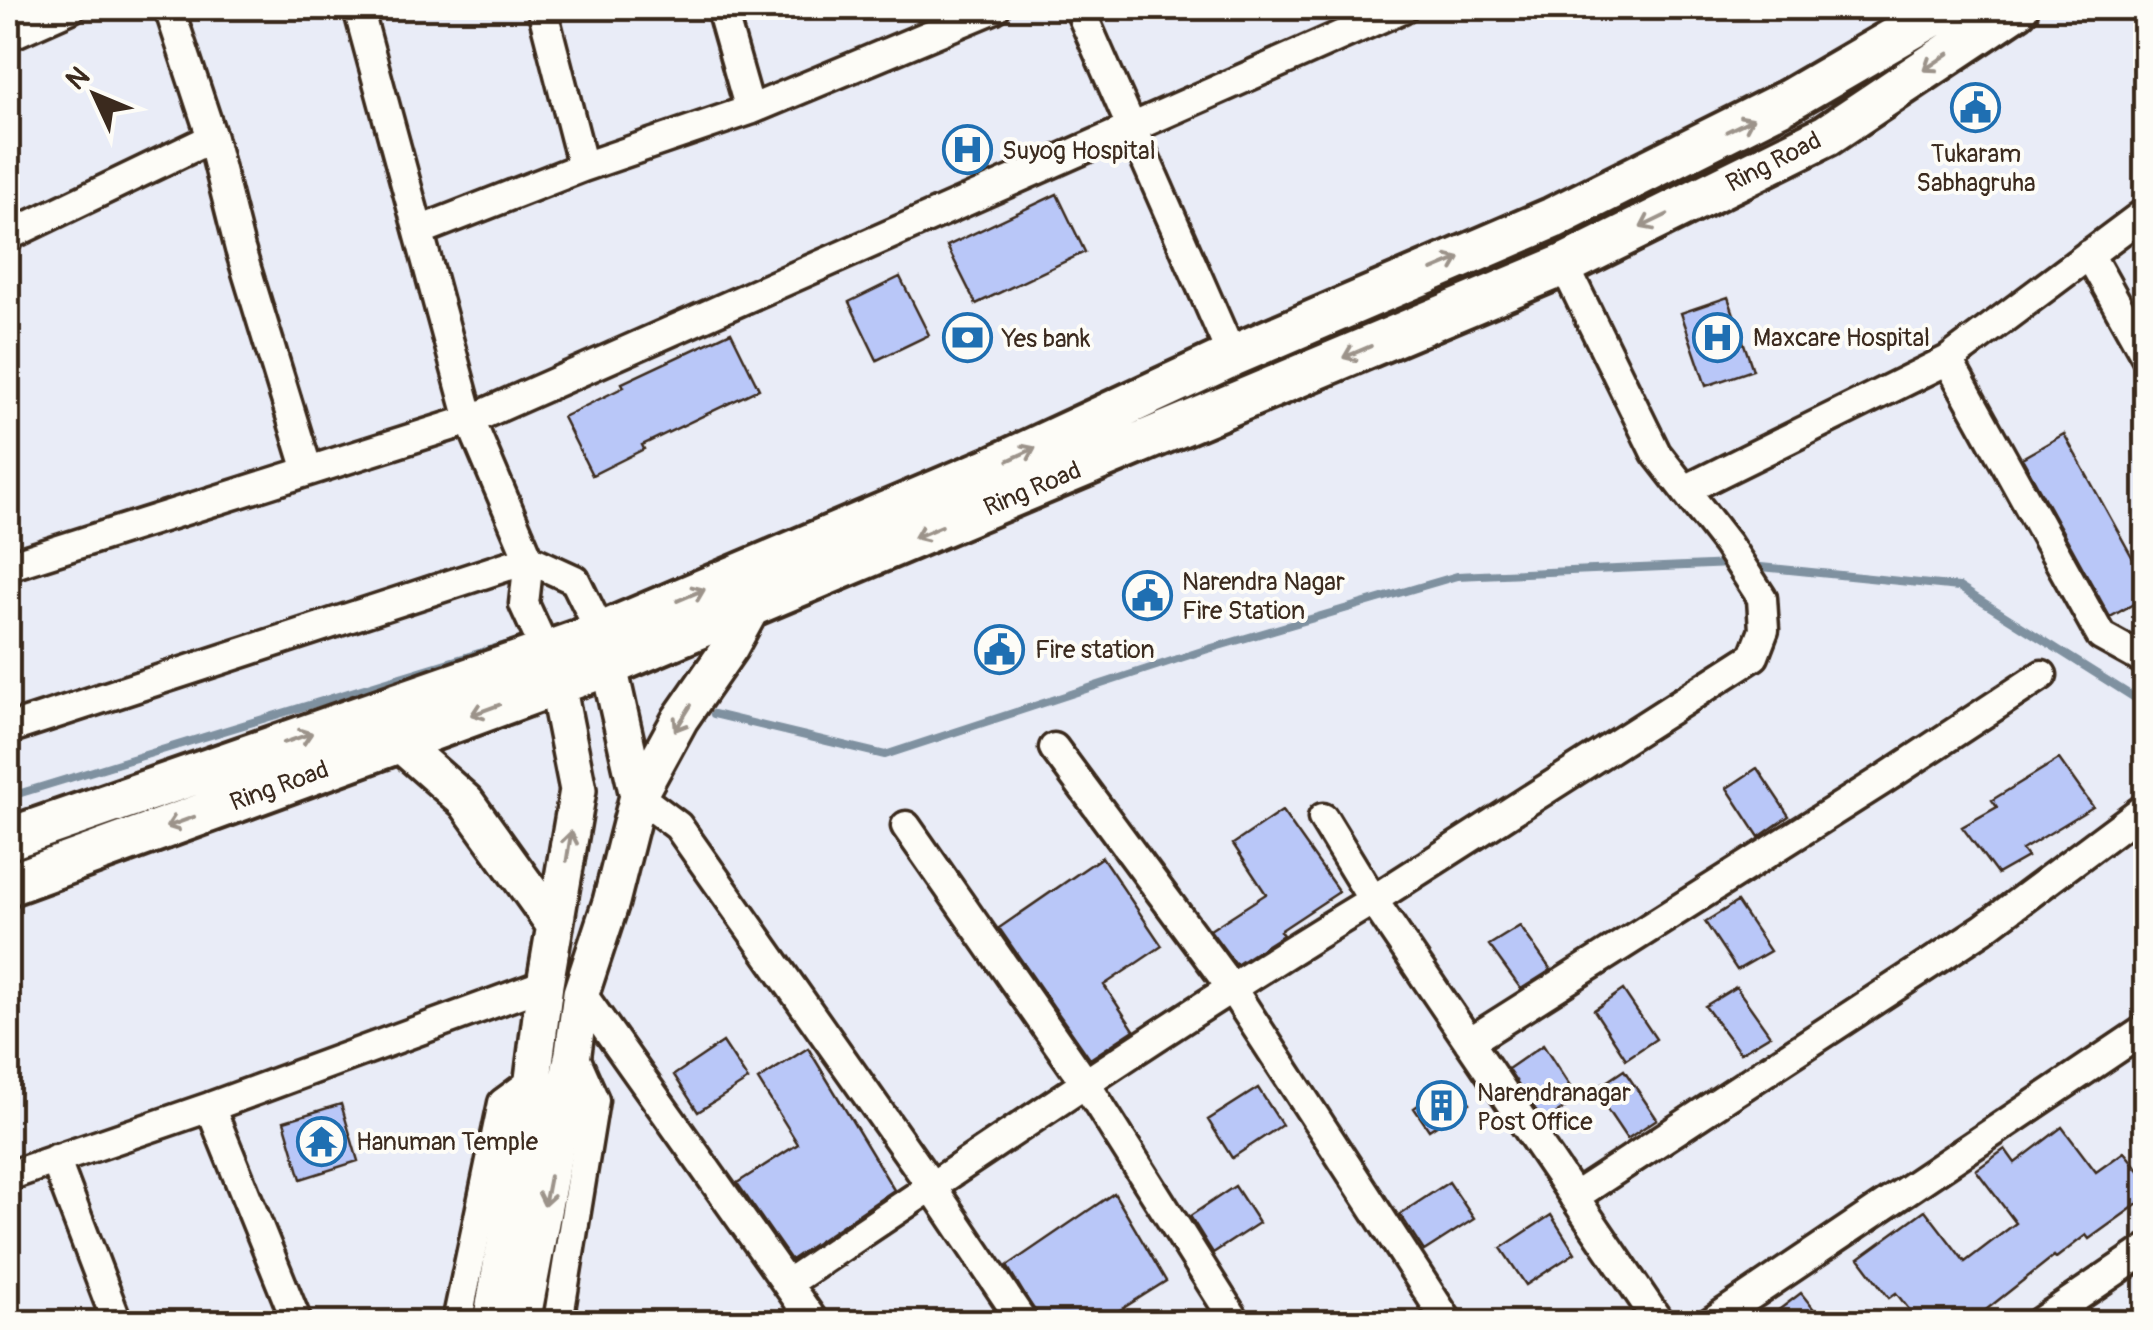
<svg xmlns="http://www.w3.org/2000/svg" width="2153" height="1330" font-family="Pangolin,sans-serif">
	<rect width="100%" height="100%" fill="#e9ecf7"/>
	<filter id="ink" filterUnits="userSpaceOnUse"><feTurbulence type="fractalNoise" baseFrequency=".01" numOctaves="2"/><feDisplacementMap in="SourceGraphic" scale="20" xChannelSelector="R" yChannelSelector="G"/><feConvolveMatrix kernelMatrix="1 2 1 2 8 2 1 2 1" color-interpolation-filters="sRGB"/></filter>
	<g filter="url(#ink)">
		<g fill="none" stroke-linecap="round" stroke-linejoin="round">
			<!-- stream -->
			<path stroke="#7f91a0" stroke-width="8" d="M1751,566L1959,587L2146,705
				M714,714L885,755L1205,650L1457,576L1732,564
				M8,797L505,645"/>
		</g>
		<!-- building -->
		<path fill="#b9c7f8" stroke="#3b2a1e" stroke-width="2.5" d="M1057,194L1085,252L976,304L947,246Z
			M900,277L929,335L877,360L849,302Z
			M1728,297L1753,370L1706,386L1681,313Z
			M731,332L759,389L642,445L644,449L592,475L563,417L624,387L622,383Z
			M2064,434L2146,582V597L2110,617L2022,458Z
			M2059,759L2093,807L2022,850L2027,857L1997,874L1962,827L1997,807L1992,800Z
			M1757,768L1789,816L1759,837L1727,788Z
			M1282,811L1339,892L1280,931L1283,935L1236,965L1210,930L1266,894L1233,844Z
			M1102,857L1162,946L1104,985L1134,1030L1090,1059L999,928Z
			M1737,902L1770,951L1737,970L1705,922Z
			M1520,926L1551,970L1521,989L1489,945Z
			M1736,987L1770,1035L1740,1053L1705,1006Z
			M1623,990L1656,1039L1626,1059L1594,1010Z
			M723,1042L748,1080L698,1112L674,1075Z
			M1543,1045L1578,1099L1544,1122L1508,1069Z
			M808,1048L894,1190L791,1260L737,1183L798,1144L758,1080Z
			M1624,1070L1657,1119L1627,1139L1594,1090Z
			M1453,1080L1470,1103L1429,1130L1414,1108Z
			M1258,1088L1282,1125L1232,1158L1208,1120Z
			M341,1104L358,1161L301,1179L284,1121Z
			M2062,1127L2096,1172L2124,1152L2146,1179V1198L2089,1239L2086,1235L2056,1258L2054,1256L1977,1317L1972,1311L1957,1322H1919L1896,1293L1889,1298L1859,1258L1925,1210L1965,1262L2016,1223L1976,1170L2005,1149L2015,1163Z
			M1449,1182L1474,1219L1424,1251L1400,1214Z
			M1235,1186L1259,1223L1213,1253L1190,1216Z
			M1114,1193L1166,1281L1101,1322H1041L1007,1266Z
			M1551,1215L1575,1253L1526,1285L1501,1248Z
			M1801,1293L1824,1322H1763Z"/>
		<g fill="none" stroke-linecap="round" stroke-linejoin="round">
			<defs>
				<path id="minor" d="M169,8L212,138
					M358,8L470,420L529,559L524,604L546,652
					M542,8L583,167
					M721,8L750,110
					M1079,8L1232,356
					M8,36L71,8
					M419,231L583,167L750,110L995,8
					M8,236L212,138L240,249L308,471
					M2089,254L2146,356
					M1948,360L2101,636L2146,661
					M1685,490L1948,360L2146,212
					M8,566L470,420L1403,8
					M8,729L529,559L575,580L601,633
					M1054,748L1230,986L1448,1322
					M638,796L678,826L932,1187L1023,1322
					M1323,818L1373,900L1754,656L1764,630L1762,598L1727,544L1656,453L1564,265
					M906,826L1084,1081L1236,1322
					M581,993L814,1322
					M1469,1042L1881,781L2042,675
					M210,1107L297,1322
					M55,1159L117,1322
					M8,1176L210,1107L545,984
					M1574,1197L1983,929L2146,807
					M788,1283C982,1153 1173,1021 1373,900L1659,1322
					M457,1322L503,1103L533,1081
					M558,1322L594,1100L573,1053
					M1711,1322L2146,1029
					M2040,1322L2146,1250"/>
				<path id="major" d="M603,640L638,796
					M398,742L466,802L555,926
					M491,1322L529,1111L545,984L578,790L557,684L548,657
					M522,1322L573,1053L581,993L611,902L638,796L680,719L730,647L753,605"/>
				<path id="highway" d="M8,839L601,633L993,467L1232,356L1553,218L1789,100L1947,8
					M8,885L610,665L1564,265L1827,135L2017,8"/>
			</defs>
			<!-- minor casing -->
			<use href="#minor" stroke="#3b2a1e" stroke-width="35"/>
			<!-- major casing -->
			<use href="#major" stroke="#3b2a1e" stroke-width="42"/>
			<!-- highway casing -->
			<use href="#highway" stroke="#3b2a1e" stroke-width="48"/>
			<!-- minor -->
			<use href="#minor" stroke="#fdfcf7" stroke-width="28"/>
			<!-- major -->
			<use href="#major" stroke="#fdfcf7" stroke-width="35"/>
			<!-- highway -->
			<use href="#highway" stroke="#fdfcf7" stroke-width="40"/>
		</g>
		<!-- one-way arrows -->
		<defs><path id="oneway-shaft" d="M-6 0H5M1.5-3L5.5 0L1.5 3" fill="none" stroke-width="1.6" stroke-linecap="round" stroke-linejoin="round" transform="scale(2.5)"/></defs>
		<g stroke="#9c938a">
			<use href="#oneway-shaft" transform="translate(1936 62) rotate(146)"/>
			<use href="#oneway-shaft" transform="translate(1740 125) rotate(-26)"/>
			<use href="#oneway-shaft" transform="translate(1654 221) rotate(154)"/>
			<use href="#oneway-shaft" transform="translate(1446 264) rotate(-23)"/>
			<use href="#oneway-shaft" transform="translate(1357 352) rotate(157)"/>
			<use href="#oneway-shaft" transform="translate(1022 454) rotate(-25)"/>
			<use href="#oneway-shaft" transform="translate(928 532) rotate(157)"/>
			<use href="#oneway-shaft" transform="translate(691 595) rotate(-23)"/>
			<use href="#oneway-shaft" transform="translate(485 710) rotate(160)"/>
			<use href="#oneway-shaft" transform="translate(683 718) rotate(122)"/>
			<use href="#oneway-shaft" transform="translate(298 738) rotate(-19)"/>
			<use href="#oneway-shaft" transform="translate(180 822) rotate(160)"/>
			<use href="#oneway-shaft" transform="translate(569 846) rotate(-81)"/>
			<use href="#oneway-shaft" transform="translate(547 1191) rotate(101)"/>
		</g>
	</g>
	<!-- icons -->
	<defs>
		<symbol id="civic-ring" viewBox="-11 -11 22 22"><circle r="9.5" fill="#fdfcf7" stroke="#1f6fb2" stroke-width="1.5"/><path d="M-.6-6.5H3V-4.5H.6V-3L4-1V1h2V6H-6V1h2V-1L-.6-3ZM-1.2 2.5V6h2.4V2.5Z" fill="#1f6fb2"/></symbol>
		<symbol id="hospital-ring" viewBox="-11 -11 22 22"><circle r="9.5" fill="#fdfcf7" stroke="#1f6fb2" stroke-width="1.5"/><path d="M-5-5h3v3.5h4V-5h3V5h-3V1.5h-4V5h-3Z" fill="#1f6fb2"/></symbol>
		<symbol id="bank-ring" viewBox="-11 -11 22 22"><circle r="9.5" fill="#fdfcf7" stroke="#1f6fb2" stroke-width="1.5"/><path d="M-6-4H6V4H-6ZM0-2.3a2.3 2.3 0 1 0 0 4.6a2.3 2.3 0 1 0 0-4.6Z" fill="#1f6fb2"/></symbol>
		<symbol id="building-ring" viewBox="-11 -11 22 22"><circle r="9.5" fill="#fdfcf7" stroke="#1f6fb2" stroke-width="1.5"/><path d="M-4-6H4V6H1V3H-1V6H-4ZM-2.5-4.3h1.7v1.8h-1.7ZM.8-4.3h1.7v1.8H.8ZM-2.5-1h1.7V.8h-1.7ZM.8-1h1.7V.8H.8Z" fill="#1f6fb2"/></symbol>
		<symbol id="temple-ring" viewBox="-11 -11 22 22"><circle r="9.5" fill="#fdfcf7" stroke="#1f6fb2" stroke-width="1.5"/><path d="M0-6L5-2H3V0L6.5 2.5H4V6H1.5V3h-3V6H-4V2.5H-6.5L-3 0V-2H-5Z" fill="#1f6fb2"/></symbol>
	</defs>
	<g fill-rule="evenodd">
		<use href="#civic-ring" x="1948" y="80" width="55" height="55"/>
		<use href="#hospital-ring" x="940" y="122" width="55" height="55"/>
		<use href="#hospital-ring" x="1690" y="310" width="55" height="55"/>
		<use href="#bank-ring" x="940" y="310" width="55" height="55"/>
		<use href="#civic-ring" x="1120" y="568" width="55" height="55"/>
		<use href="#civic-ring" x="972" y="622" width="55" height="55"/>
		<use href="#building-ring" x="1414" y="1078" width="55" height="55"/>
		<use href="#temple-ring" x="294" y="1114" width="55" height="55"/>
	</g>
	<g text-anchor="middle" stroke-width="8" stroke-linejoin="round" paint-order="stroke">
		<!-- poi labels -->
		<g font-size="25" fill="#3b2a1e" stroke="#fdfcf7" text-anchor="start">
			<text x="1002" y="159">Suyog Hospital</text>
			<text x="1976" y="162" text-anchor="middle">Tukaram<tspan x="1976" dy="29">Sabhagruha</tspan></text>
			<text x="1753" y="346">Maxcare Hospital</text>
			<text x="1002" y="347">Yes bank</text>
			<text x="1182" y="590">Narendra Nagar<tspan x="1182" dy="29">Fire Station</tspan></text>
			<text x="1035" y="658">Fire station</text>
			<text x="1477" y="1101">Narendranagar<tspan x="1477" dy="29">Post Office</tspan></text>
			<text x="356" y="1150">Hanuman Temple</text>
		</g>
		<!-- street labels -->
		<g font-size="25" fill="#3b2a1e" stroke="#fdfcf7">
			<text transform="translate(1773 161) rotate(-27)" y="9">Ring Road</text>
			<text transform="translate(1032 488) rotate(-23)" y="9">Ring Road</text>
			<text transform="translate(279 785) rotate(-20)" y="9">Ring Road</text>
		</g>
	</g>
	<!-- margin -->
	<rect width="2153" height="1330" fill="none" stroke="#fdfcf7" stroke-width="40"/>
	<rect x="20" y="20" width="2113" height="1290" fill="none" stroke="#3b2a1e" stroke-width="4" filter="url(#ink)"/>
	<!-- north arrow -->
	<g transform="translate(95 95) rotate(314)" stroke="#fdfcf7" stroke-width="8" paint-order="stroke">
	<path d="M0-8L18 38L0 25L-18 38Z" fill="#3b2a1e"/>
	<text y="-15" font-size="28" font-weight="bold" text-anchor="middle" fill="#3b2a1e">N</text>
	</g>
</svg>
